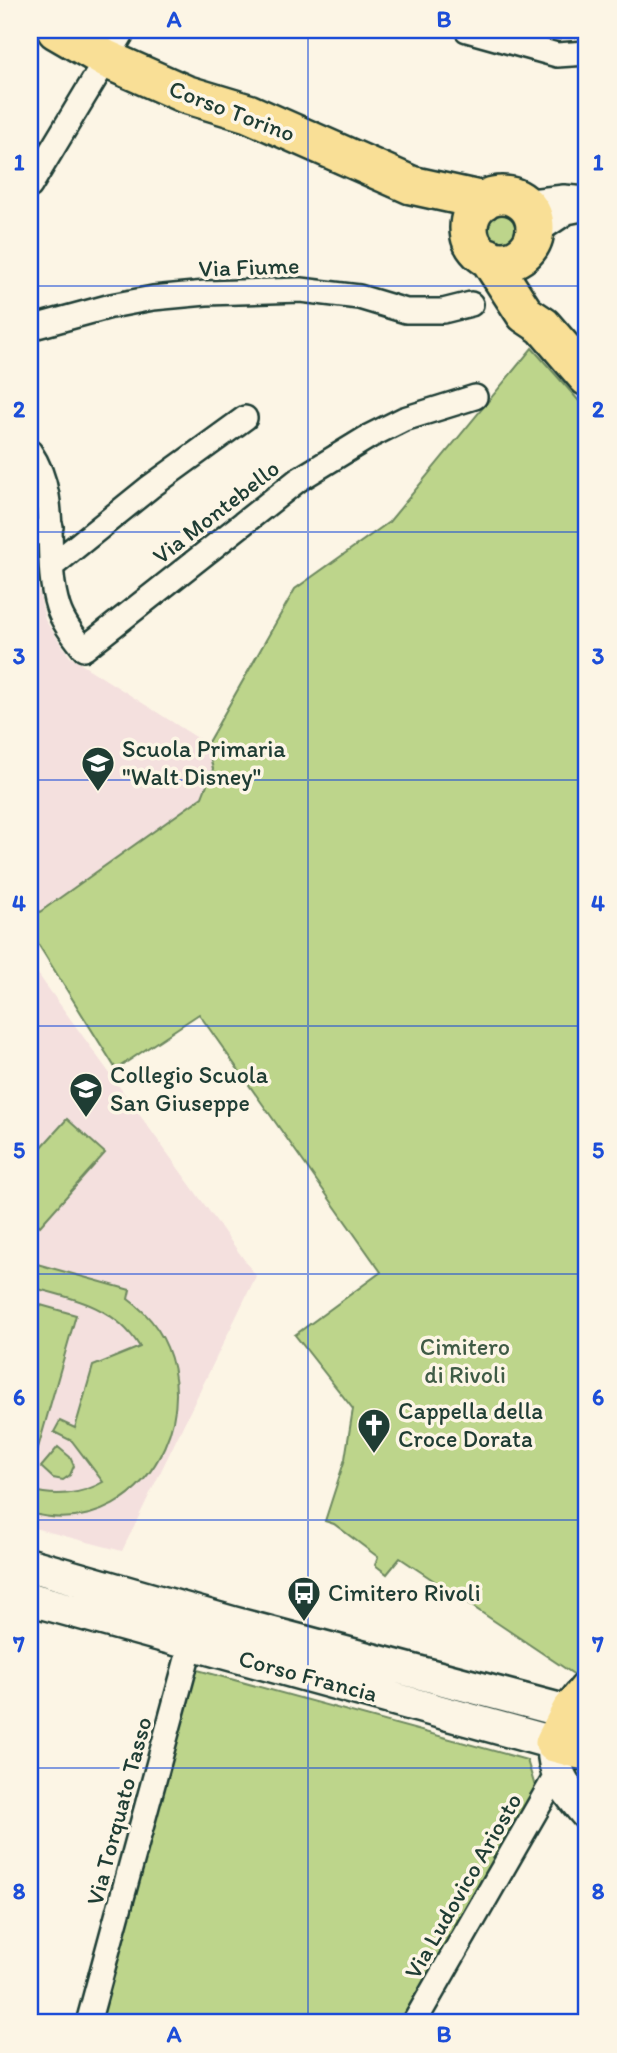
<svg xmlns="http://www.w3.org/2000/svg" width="617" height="2053" font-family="Itim,sans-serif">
	<rect width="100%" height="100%" fill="#fcf5e5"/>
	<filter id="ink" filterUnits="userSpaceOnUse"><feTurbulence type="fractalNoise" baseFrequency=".0143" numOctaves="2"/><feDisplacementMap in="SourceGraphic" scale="14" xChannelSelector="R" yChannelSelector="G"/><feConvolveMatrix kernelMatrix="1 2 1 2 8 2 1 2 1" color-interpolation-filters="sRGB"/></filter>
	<g filter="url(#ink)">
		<!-- built -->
		<path fill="#f4e0de" d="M32,556L45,620L70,657L207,744L213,769L202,797L30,919V557Z
			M30,963L256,1276L122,1551L30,1527Z"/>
		<!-- green -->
		<path fill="#bdd58b" stroke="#6e8960" stroke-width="2" d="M487 228a16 16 0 1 1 32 0a16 16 0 1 1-32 0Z
			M532,348L587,410V1665L575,1675L400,1558L387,1574L375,1565L378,1557L334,1524L325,1521L345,1459L353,1409L295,1335L381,1272L199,1014L116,1069L30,931V919L202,797L213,769L207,744L295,589L389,522Z
			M67,1119L105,1153L40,1226L30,1217V1160Z
			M30,1262L130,1290L128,1299C230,1372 156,1548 30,1513V1490C54,1497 81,1495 103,1482L72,1441L54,1432L60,1421L75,1428L93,1366L140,1347C115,1306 73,1298 30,1287Z
			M30,1302L76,1315L30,1476Z
			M58,1447L70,1457L74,1466L70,1475L63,1480L53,1478L41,1467Z
			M194,1669L527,1760L536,1790L401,2023H98Z"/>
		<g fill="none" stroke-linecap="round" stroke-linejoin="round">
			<defs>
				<path id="minor" d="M467,30L557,55L587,53
					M30,186L124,30
					M522,202L564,197L587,199
					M534,234L567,212L587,208
					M30,328L111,306L153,298L206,293L301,290L359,297L406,311H443L471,304
					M30,452C62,499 42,556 58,607C63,623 74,636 84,649L298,480L370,436L404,419L475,397
					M30,535L51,527
					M52,566L150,487L245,418
					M88,2023L191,1644L197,1632
					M414,2023L557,1774"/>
				<path id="secondary" d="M30,1565L232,1623L587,1717
					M30,1599L554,1743C552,1775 567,1790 587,1814"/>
				<path id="primary" d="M56,30L106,59L185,94L248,113L411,185L484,201
					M469 228a33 33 0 1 1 66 0a33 33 0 1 1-66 0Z
					M488,257L525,314L543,326L587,377
					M587,1691L570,1712L554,1743L587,1752"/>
			</defs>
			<!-- minor casing -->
			<use href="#minor" stroke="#1f3d34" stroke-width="28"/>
			<!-- secondary casing -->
			<use href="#secondary" stroke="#1f3d34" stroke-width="37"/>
			<!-- primary casing -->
			<use href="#primary" stroke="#1f3d34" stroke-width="42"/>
			<!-- minor -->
			<use href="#minor" stroke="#fcf5e5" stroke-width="23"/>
			<!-- secondary -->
			<use href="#secondary" stroke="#fcf5e5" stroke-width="32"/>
			<!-- primary -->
			<use href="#primary" stroke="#f9df96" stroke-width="37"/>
		</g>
	</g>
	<!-- grid -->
	<path fill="none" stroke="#1d4ed8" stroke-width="2" stroke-opacity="0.55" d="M308,30V2023M30,286H587M30,532H587M30,780H587M30,1026H587M30,1274H587M30,1520H587M30,1768H587"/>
	<!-- icons -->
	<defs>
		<symbol id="school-pin" viewBox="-11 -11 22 30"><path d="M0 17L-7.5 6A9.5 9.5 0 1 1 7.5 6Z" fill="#1f3d34" stroke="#fcf5e5"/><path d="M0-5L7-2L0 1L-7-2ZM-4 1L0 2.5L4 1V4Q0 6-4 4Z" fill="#fff"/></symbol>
		<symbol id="church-pin" viewBox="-11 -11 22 30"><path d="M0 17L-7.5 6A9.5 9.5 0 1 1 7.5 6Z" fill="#1f3d34" stroke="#fcf5e5"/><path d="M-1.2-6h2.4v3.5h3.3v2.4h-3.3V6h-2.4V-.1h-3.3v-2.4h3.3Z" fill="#fff"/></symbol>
		<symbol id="bus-pin" viewBox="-11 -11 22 30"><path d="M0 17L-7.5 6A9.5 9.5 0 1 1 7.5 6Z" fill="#1f3d34" stroke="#fcf5e5"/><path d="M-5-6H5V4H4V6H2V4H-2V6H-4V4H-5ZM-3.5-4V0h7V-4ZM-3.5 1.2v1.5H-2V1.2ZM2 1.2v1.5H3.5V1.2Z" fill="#fff"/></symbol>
	</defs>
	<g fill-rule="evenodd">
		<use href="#school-pin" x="79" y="744" width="38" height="52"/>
		<use href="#school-pin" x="67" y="1070" width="38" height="52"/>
		<use href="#church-pin" x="355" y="1406" width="38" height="52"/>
		<use href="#bus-pin" x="285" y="1574" width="38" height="52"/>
	</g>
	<g text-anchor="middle" stroke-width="7" stroke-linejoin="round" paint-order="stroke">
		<!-- street labels -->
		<g font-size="24" fill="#1f3d34" stroke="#fcf5e5">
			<text transform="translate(232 111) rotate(21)" y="8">Corso Torino</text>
			<text transform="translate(249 267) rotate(-2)" y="8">Via Fiume</text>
			<text transform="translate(216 512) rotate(-38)" y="8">Via Montebello</text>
			<text transform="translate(308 1676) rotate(15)" y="8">Corso Francia</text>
			<text transform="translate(119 1811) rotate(-75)" y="8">Via Torquato Tasso</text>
			<text transform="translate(463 1886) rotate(-60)" y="8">Via Ludovico Ariosto</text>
		</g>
		<!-- poi labels -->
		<g font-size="24" fill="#1f3d34" stroke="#fcf5e5" text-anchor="start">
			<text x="122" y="757">Scuola Primaria<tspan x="122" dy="28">"Walt Disney"</tspan></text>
			<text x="110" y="1083">Collegio Scuola<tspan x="110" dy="28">San Giuseppe</tspan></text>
			<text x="398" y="1419">Cappella della<tspan x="398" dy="28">Croce Dorata</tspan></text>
			<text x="328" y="1601">Cimitero Rivoli</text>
		</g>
		<!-- park labels -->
		<g font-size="24" fill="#3f5b45" stroke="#fcf5e5">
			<text x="465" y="1355">Cimitero<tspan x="465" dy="28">di Rivoli</tspan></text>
		</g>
	</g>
	<!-- margin -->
	<rect width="617" height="2053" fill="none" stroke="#fcf5e5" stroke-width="77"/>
	<rect x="38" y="38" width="540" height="1976" fill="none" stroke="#1d4ed8" stroke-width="2.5"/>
	<g font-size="23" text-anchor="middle" font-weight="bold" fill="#1d4ed8">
		<text x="174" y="27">A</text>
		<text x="444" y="27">B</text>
		<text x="19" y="170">1</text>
		<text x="598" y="170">1</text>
		<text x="19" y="417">2</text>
		<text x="598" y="417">2</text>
		<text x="19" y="664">3</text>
		<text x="598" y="664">3</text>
		<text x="19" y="911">4</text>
		<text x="598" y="911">4</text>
		<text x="19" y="1158">5</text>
		<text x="598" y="1158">5</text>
		<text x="19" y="1405">6</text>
		<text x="598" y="1405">6</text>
		<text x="19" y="1652">7</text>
		<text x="598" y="1652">7</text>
		<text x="19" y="1899">8</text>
		<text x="598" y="1899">8</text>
		<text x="174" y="2042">A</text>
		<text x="444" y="2042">B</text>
	</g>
</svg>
